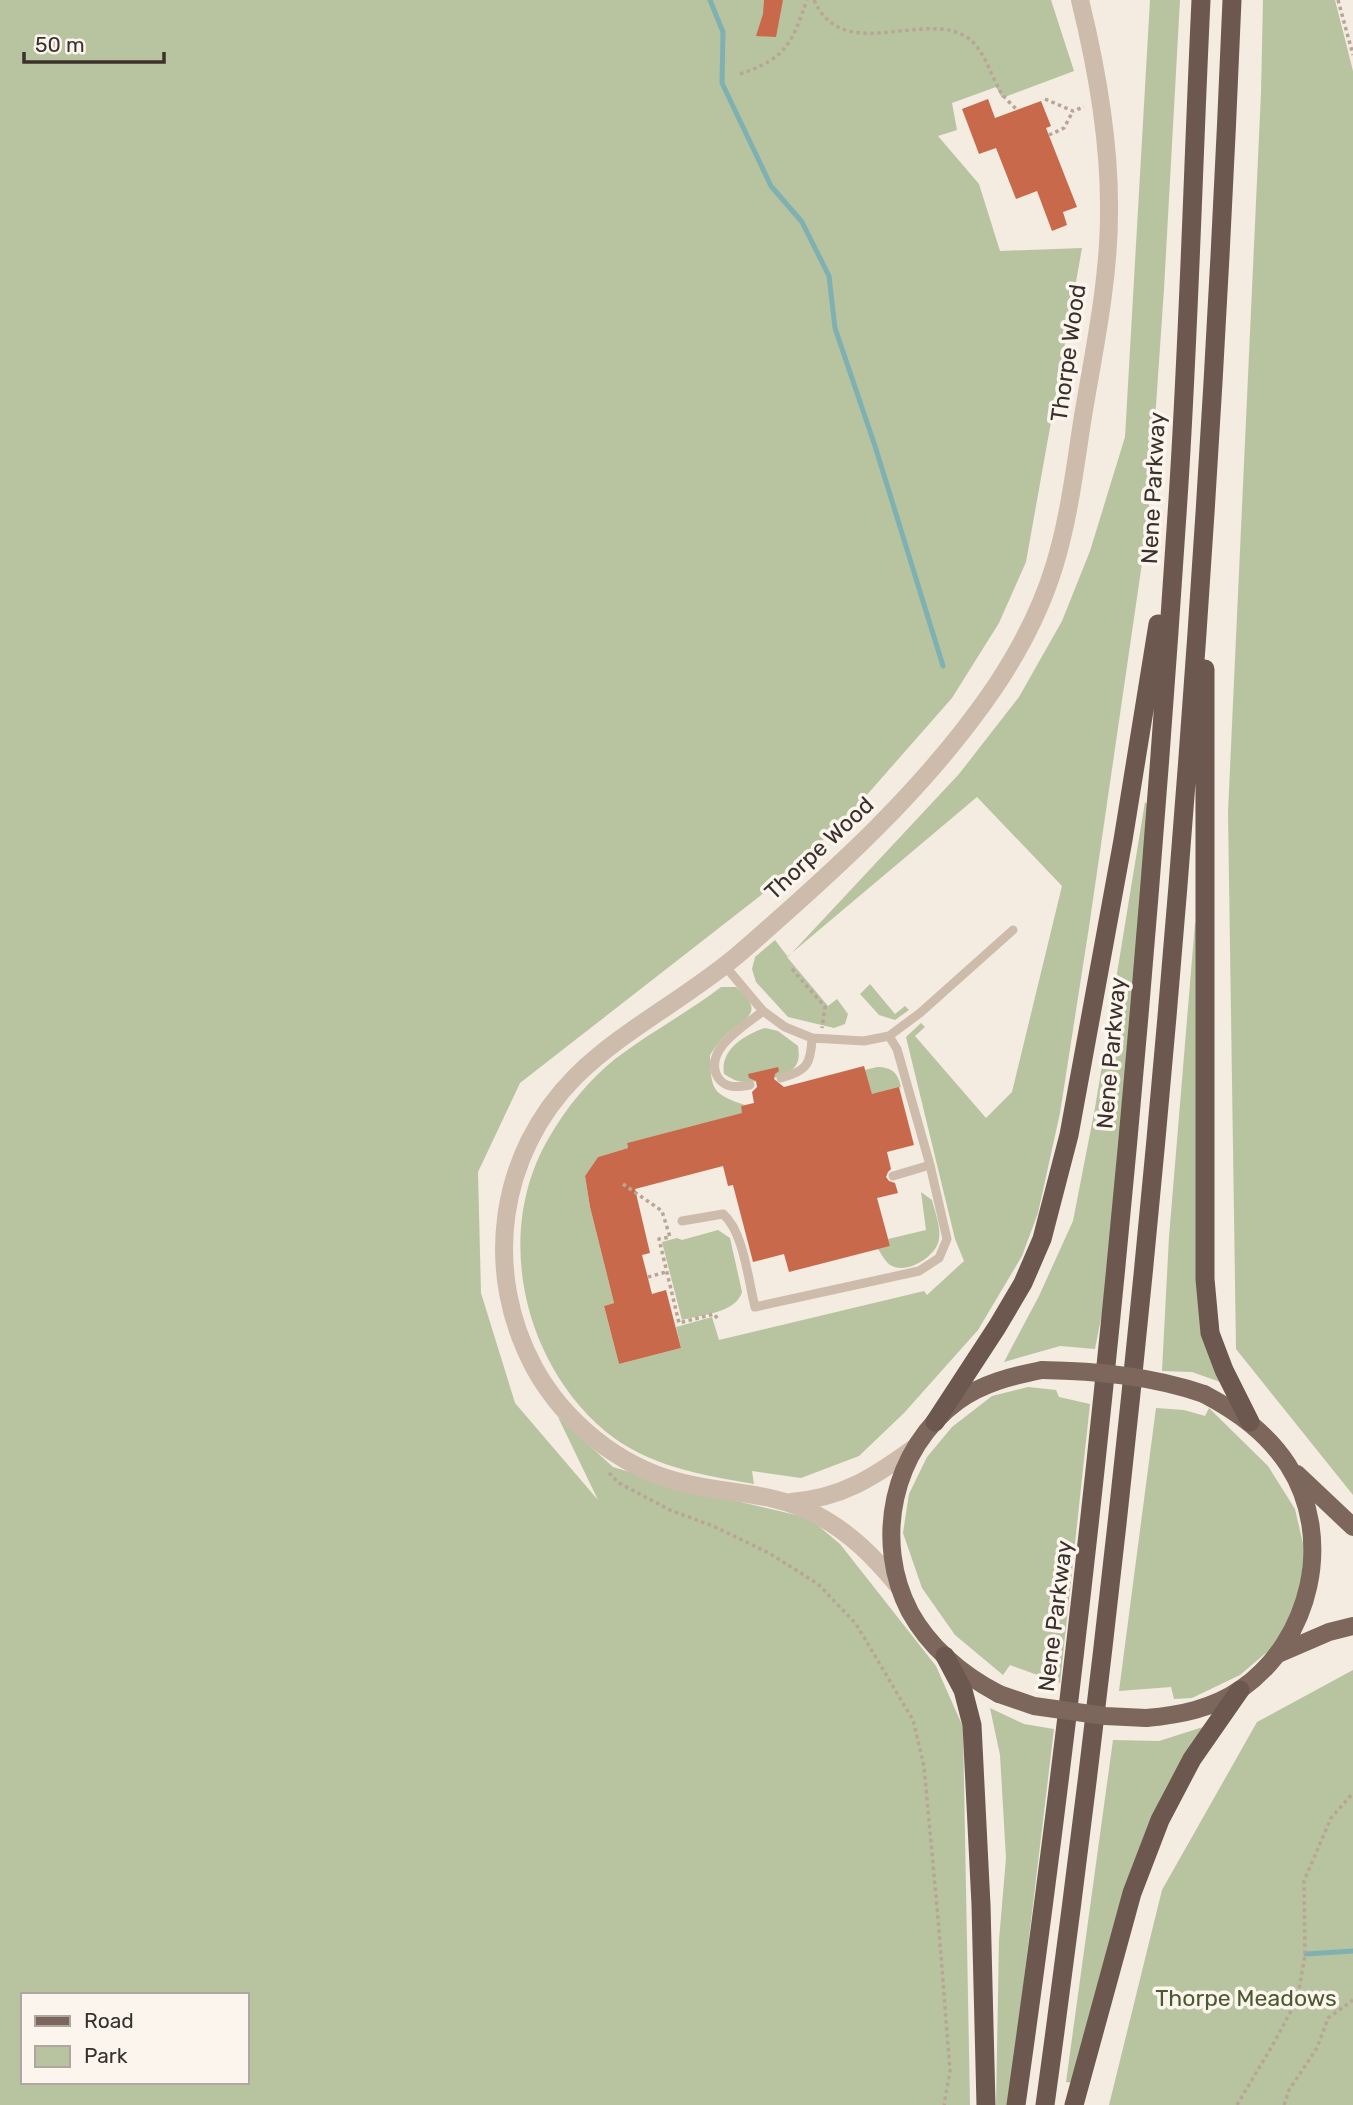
<svg xmlns="http://www.w3.org/2000/svg" width="1353" height="2105" font-family="Rubik,sans-serif">
	<rect width="100%" height="100%" fill="#f4ebe1"/>
	<!-- green -->
	<path fill="#b8c4a0" fill-rule="evenodd" d="M0,0H1051L1074,71L1002,98L996,87L952,103L957,130L938,136L979,184L1000,251L1082,248L1026,562L999,623L952,698L843,822L760,896L520,1083L478,1172L481,1293L515,1403L598,1500L558,1417L613,1467L690,1490L809,1518L840,1544L936,1666L963,1727L970,2105H0ZM23,1995H247V2082H23Z
		M1150,0H1180L1164,289L1148,522L1089,927L1060,1113L1038,1213L1022,1256L978,1330L904,1413L859,1456L801,1478L752,1471L754,1484C701,1475 647,1466 605,1431C522,1361 493,1230 550,1136C566,1108 590,1079 615,1059C649,1033 687,1013 721,987H736C769,1015 742,1018 724,1037C719,1042 714,1049 710,1055C711,1090 712,1094 745,1105L741,1106L743,1116L736,1115L627,1143L628,1148L598,1157L585,1176L590,1207L614,1303L604,1306L619,1364L681,1348L676,1327L712,1317L719,1340L924,1291L927,1295L964,1261L955,1239L906,1037L921,1023L925,1027L915,1036L986,1118L1012,1092L1062,886L977,797L787,957L828,1006L837,999L848,1014L845,1024L834,1028L788,1017L756,982L752,969L755,957L775,940L788,957L959,774L1019,697L1062,621L1090,551L1125,437Z
		M1263,0H1335L1353,71V1495L1236,1349L1228,812L1261,93Z
		M1145,802L1151,807L1106,1293L1095,1349L1060,1346L1004,1362L1039,1296L1073,1221L1095,1108Z
		M1195,923H1201L1199,1169L1226,1384L1192,1372L1162,1371L1169,1237Z
		M870,984L895,1014L905,1006L909,1010L895,1020L879,1015L860,994Z
		M765,1028L778,1031L798,1046C799,1054 800,1061 794,1068C786,1077 757,1083 745,1082C736,1082 731,1078 724,1074C720,1050 744,1035 765,1028Z
		M877,1067C892,1067 898,1073 901,1087L872,1095L865,1070Z
		M921,1192L932,1200C935,1212 941,1227 939,1239C937,1256 908,1274 892,1266C886,1263 882,1255 878,1249L890,1246L888,1239L926,1230Z
		M718,1230L730,1238L742,1292C736,1313 701,1315 682,1320L662,1242L677,1238L682,1240Z
		M1028,1387L1056,1390L1059,1397L1090,1404L1060,1683L1010,1665L1003,1675L955,1635L922,1588L903,1533L909,1494L927,1457L952,1427L992,1396Z
		M1156,1408L1184,1410L1205,1416L1209,1408L1268,1466L1295,1509L1304,1548L1300,1599L1274,1646L1240,1675L1192,1698L1174,1699L1171,1687L1119,1691Z
		M1353,1670V2105H1109L1162,1890L1257,1722Z
		M990,1708L1024,1724L1054,1729L1009,2105H996L999,1940L1006,1858L1000,1755Z
		M1203,1727L1148,1826L1076,2083L1066,2082L1113,1740L1159,1741Z"/>
	<g fill="none" stroke-linecap="round" stroke-linejoin="round">
		<!-- stream -->
		<path stroke="#7fb0b2" stroke-width="5" d="M710,0L723,32L722,83L771,186L802,222L829,276L835,328L875,446L943,666
			M1306,1954L1353,1951"/>
	</g>
	<!-- building -->
	<path fill="#c8694b" d="M764,0H783L776,37L756,36L763,14Z
		M988,99L995,118L1041,101L1051,126L1046,128L1077,207L1063,212L1067,225L1052,231L1037,191L1016,199L996,148L979,154L962,109Z
		M864,1066L872,1094L899,1087L914,1145L887,1152L891,1169L888,1172L886,1177L889,1181L895,1183L898,1193L877,1198L890,1246L789,1272L784,1254L753,1262L733,1185L728,1186L723,1166L635,1189L650,1253L642,1255L652,1294L666,1290L681,1348L619,1364L604,1306L614,1303L590,1207L585,1176L598,1157L628,1148L627,1143L742,1113L741,1106L754,1103L752,1092L757,1087L756,1081L749,1078L748,1074L778,1067L779,1071L775,1074L774,1079L784,1087Z"/>
	<g fill="none" stroke-linecap="round" stroke-linejoin="round">
		<!-- path -->
		<path stroke="#b9a596" stroke-width="3.5" stroke-dasharray="3.5 3.5" stroke-linecap="butt" d="M814,0C843,66 925,8 968,38C985,50 991,77 1002,94C1006,99 1012,105 1017,110
			M1338,0L1353,55
			M740,74C787,58 791,44 807,0
			M1045,99L1073,111L1084,107
			M1049,135L1064,128L1073,111
			M792,969L825,1007L822,1028
			M623,1184L662,1211L670,1237L659,1239L679,1323L714,1314L718,1319
			M648,1277L666,1272
			M609,1473L619,1483L670,1510L713,1526L769,1553L818,1584L856,1624L913,1720L924,1766L939,1930L950,2071L944,2105
			M1237,2105L1271,2048L1297,2000L1305,1955L1304,1881L1331,1818L1353,1793
			M1284,2105L1289,2090L1317,2048L1328,2018L1353,2000"/>
		<!-- service -->
		<path stroke="#cdbbac" stroke-width="9" d="M725,966L763,1011L785,1027L812,1038L864,1041L889,1036L920,1013L1013,930
			M781,1078C807,1071 811,1064 812,1038
			M750,1085C739,1087 727,1089 719,1079C700,1051 745,1026 763,1011
			M893,1176L930,1165
			M682,1221L723,1214C744,1232 748,1280 755,1307L919,1271L939,1258L947,1239L930,1165L897,1049L889,1036"/>
		<!-- tertiary -->
		<path stroke="#cdbbac" stroke-width="18" d="M791,1502C842,1498 874,1477 914,1448
			M899,1587C875,1558 850,1532 815,1514C773,1491 721,1494 676,1481C617,1465 564,1421 535,1369C482,1272 498,1154 576,1076C625,1028 689,997 740,953C833,872 925,790 995,687C1019,651 1041,609 1054,567C1069,519 1075,467 1083,416C1094,350 1109,281 1109,213C1110,142 1097,69 1080,0"/>
		<!-- primary -->
		<path stroke="#7d675c" stroke-width="18" d="M1297,1474L1353,1527
			M1278,1654L1329,1632L1353,1626
			M999,1694C963,1675 930,1648 910,1612C873,1541 892,1449 958,1401C983,1383 1012,1376 1042,1370
			M1146,1718C1180,1715 1212,1709 1241,1689C1311,1640 1335,1538 1288,1465C1267,1433 1238,1412 1204,1394"/>
		<!-- trunk -->
		<path stroke="#6c584f" stroke-width="19" d="M1205,669V1279L1210,1333L1224,1370L1250,1422
			M935,1422L997,1327L1023,1283L1042,1239L1069,1135L1123,840L1158,624
			M945,1656L963,1690L972,1725L981,1905L986,2105
			M1016,2105C1092,1572 1143,1036 1178,499C1189,333 1193,166 1201,0
			M1045,2105C1141,1407 1203,704 1232,0
			M1074,2105L1132,1893L1160,1820L1192,1759L1240,1690"/>
		<!-- primary-bridge -->
		<path stroke="#7d675c" stroke-width="18" d="M1042,1370C1097,1371 1152,1376 1204,1394
			M999,1694L1034,1706L1105,1716L1146,1718"/>
	</g>
	<g text-anchor="middle" stroke-width="7" stroke-linejoin="round" paint-order="stroke">
		<!-- street labels -->
		<g font-size="23" fill="#3b302b" stroke="#fbf5ee">
			<text transform="translate(1068 353) rotate(-82)" y="8">Thorpe Wood</text>
			<text transform="translate(1153 488) rotate(-87)" y="8">Nene Parkway</text>
			<text transform="translate(819 848) rotate(-43)" y="8">Thorpe Wood</text>
			<text transform="translate(1111 1053) rotate(-85)" y="8">Nene Parkway</text>
			<text transform="translate(1055 1616) rotate(-83)" y="8">Nene Parkway</text>
		</g>
		<!-- park labels -->
		<g font-size="23" fill="#4a5a2e" stroke="#fbf5ee">
			<text x="1246" y="2006">Thorpe Meadows</text>
		</g>
	</g>
	<!-- legend -->
	<rect x="21" y="1993" width="228" height="91" fill="#fbf5ee" stroke="#aea6a0" stroke-width="2"/>
	<rect x="35" y="2016" width="35" height="10" fill="#7d675c" stroke="#aea6a0" stroke-width="2"/>
	<text x="84" y="2028" font-size="21" fill="#3b302b">Road</text>
	<rect x="35" y="2046" width="35" height="21" fill="#b8c4a0" stroke="#aea6a0" stroke-width="2"/>
	<text x="84" y="2063" font-size="21" fill="#3b302b">Park</text>
	<!-- scale -->
	<path d="M24 52v10h140v-10" fill="none" stroke="#3b302b" stroke-width="3.5"/>
	<text x="35" y="52" font-size="21" fill="#3b302b" stroke="#fbf5ee" stroke-width="5" paint-order="stroke">50 m</text>
</svg>
